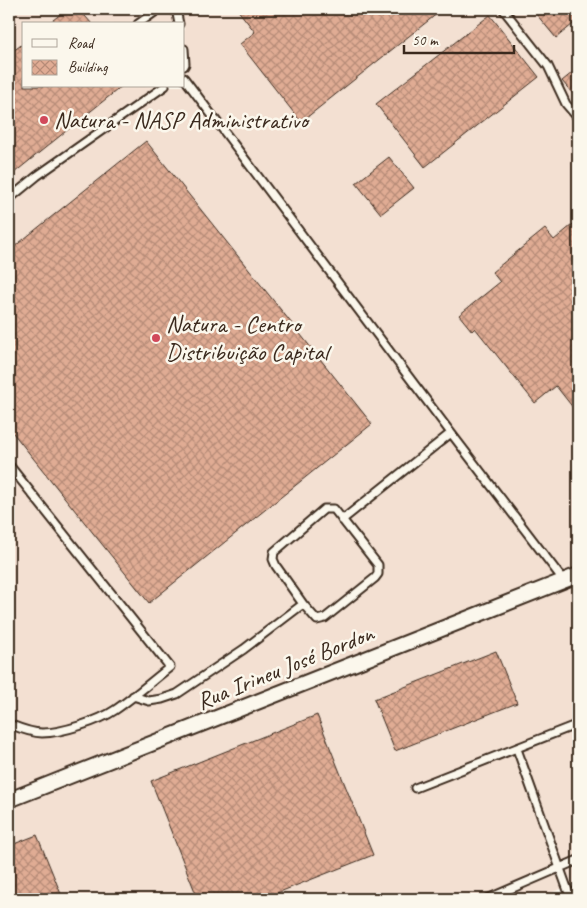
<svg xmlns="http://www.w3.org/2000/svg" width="587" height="908" font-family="Caveat,sans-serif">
	<defs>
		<pattern id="building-cross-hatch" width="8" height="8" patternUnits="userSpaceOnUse" patternTransform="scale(1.25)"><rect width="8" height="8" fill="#e0ac94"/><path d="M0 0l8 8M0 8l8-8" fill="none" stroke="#b78c78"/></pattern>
	</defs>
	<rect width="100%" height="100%" fill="#fbf7ec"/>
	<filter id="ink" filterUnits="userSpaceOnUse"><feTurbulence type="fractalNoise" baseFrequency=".02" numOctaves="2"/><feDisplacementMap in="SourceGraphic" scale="10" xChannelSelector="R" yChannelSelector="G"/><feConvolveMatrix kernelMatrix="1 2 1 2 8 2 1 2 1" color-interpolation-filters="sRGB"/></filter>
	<g filter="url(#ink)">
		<!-- built -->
		<path fill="#f3e0d2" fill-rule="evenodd" d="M9,9H578V882L536,899H9ZM24,24H184V86H24Z"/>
		<!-- building -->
		<path fill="url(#building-cross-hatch)" stroke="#3b2a1e" d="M67,9H79L92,24H48Z
			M237,9H443L301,122L240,44L255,32Z
			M532,9H578V20L556,38Z
			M490,15L539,77L425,167L376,104Z
			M24,43V86H122L9,177V54Z
			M578,68V100L562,81Z
			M146,141L372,424L149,603L9,428V251Z
			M389,157L414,188L381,214L356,183Z
			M578,220V414L556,386L535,403L475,328L472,331L459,315L500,282L492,272L545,229L554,240Z
			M496,651L517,703L395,751L374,699Z
			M317,715L373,855L262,899H198L151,781Z
			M37,835L63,899H9V846Z"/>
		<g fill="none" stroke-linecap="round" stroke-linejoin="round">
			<defs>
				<path id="lane" d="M176,9L179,24
					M503,9L548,66L566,104L578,118
					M138,24L159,9
					M184,49L185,64L184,66
					M184,78L451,433L564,581
					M9,199L37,176L165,86
					M9,465L170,667C152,681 134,697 115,710C99,721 62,733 42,733C31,733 19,728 9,724
					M324,509H334L378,565V574L375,578L325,618L317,620L303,604L276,566L273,559L274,552Z
					M342,520L451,433
					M133,696L149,701L162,699L177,694L244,649L303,604
					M517,749L571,899
					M415,788L578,724
					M487,899L578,860"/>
				<path id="street" d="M9,800L578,575"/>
				<path id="secondary" d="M576,899L578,898"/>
			</defs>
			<!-- lane casing -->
			<use href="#lane" stroke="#3b2a1e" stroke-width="11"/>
			<!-- street casing -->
			<use href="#street" stroke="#3b2a1e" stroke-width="18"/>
			<!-- secondary casing -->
			<use href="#secondary" stroke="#3b2a1e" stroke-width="24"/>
			<!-- lane -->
			<use href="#lane" stroke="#fbf7ec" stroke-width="7"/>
			<!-- street -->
			<use href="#street" stroke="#fbf7ec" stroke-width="14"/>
			<!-- secondary -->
			<use href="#secondary" stroke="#fbf7ec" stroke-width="20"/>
		</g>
	</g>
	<!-- markers -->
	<g fill="#d1495b" stroke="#fbf7ec" stroke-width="2">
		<circle cx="44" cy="120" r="5"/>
		<circle cx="156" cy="338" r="5"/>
	</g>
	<g text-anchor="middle" stroke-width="5" stroke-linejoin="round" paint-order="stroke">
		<!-- poi labels -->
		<g font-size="24" fill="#3b2a1e" stroke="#fbf7ec" text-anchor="start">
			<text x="54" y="128">Natura - NASP Administrativo</text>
			<text x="166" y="332">Natura - Centro<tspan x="166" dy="28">Distribuição Capital</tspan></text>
		</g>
		<!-- street labels -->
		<g font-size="24" fill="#3b2a1e" stroke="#fbf7ec">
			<text transform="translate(285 667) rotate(-22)" y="8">Rua Irineu José Bordon</text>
		</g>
	</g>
	<!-- margin -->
	<rect width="587" height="908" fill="none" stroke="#fbf7ec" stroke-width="30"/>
	<rect x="15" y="15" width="557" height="878" fill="none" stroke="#3b2a1e" stroke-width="2" filter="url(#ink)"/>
	<!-- legend -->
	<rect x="22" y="22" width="162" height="65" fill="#fbf7ec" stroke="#aea59a"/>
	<rect x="32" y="39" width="25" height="8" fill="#fbf7ec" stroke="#aea59a"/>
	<text x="68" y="48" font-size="15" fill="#3b2a1e">Road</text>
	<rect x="32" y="60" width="25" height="15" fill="url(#building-cross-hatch)" stroke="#aea59a"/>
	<text x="68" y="72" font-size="15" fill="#3b2a1e">Building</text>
	<!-- scale -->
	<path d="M404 45v8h110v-8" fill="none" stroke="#3b2a1e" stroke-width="2.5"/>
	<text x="412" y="45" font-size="15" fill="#3b2a1e" stroke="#fbf7ec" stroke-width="4" paint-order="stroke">50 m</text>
</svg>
